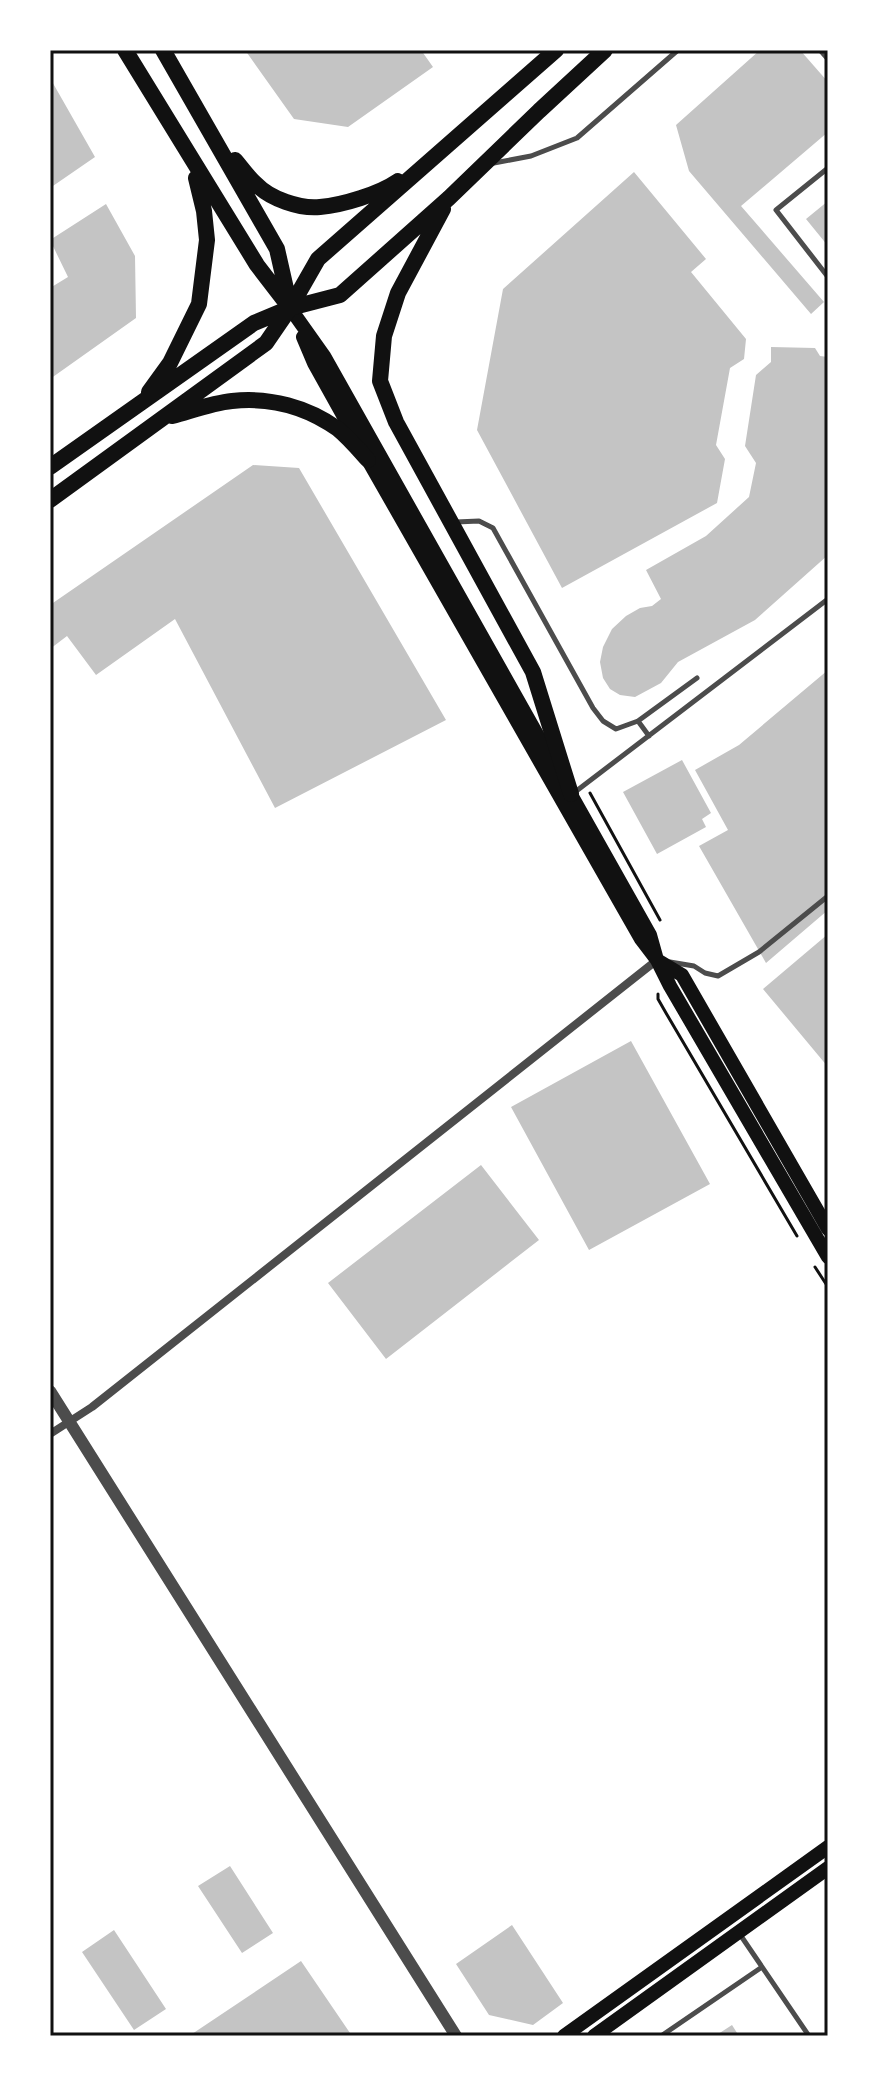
<svg xmlns="http://www.w3.org/2000/svg" width="878" height="2086" font-family="'Fira Sans',sans-serif">
	<rect width="100%" height="100%" fill="#fff"/>
	<!-- building -->
	<path fill="#c4c4c4" d="M245,50H421L433,67L348,127L294,119Z
		M760,50H800L828,82V132L741,206L824,302L811,314L689,171L676,125Z
		M50,78L95,157L50,188Z
		M634,172L706,259L691,272L746,339L744,359L730,368L716,445L725,459L717,503L562,588L477,430L503,289Z
		M828,201V246L806,219Z
		M106,204L135,256L136,318L50,379V288L68,277L50,240Z
		M771,347L815,348L820,356L828,357V555L755,620L678,662L661,683L635,697L620,695L610,689L603,678L600,662L603,647L612,629L626,616L640,608L652,606L661,599L646,570L706,536L749,497L756,463L745,446L756,375L771,362Z
		M253,465L299,468L446,720L275,808L175,619L96,675L67,636L50,649V605Z
		M828,670V910L766,963L699,846L728,830L695,770L739,745Z
		M682,760L711,813L702,819L706,827L657,854L623,792Z
		M828,934V1067L763,989Z
		M631,1041L710,1184L589,1250L511,1107Z
		M481,1165L539,1240L386,1359L328,1283Z
		M230,1866L273,1933L242,1953L198,1886Z
		M512,1925L563,2003L533,2025L489,2015L456,1964Z
		M114,1930L166,2009L134,2030L82,1952Z
		M301,1961L350,2033V2036H189Z
		M732,2025L739,2036H715Z"/>
	<g fill="none" stroke-linecap="round" stroke-linejoin="round">
		<!-- path -->
		<path stroke="#111" stroke-width="3" d="M590,793L660,920
			M658,994V999L666,1013L797,1236
			M815,1267L828,1287"/>
		<!-- service -->
		<path stroke="#4c4c4c" stroke-width="5" d="M820,50L828,59
			M494,163L531,156L577,138L678,50
			M828,168L776,210L828,277
			M456,522L479,521L493,528L593,708L603,721L616,729L638,721L649,736
			M638,721L697,678
			M575,792L828,599
			M670,962L694,966L705,973L718,976L759,952L828,896
			M739,1933L809,2036
			M661,2036L762,1967"/>
		<!-- minor -->
		<path stroke="#4c4c4c" stroke-width="8" d="M50,1434L92,1407L657,960"/>
		<!-- tertiary -->
		<path stroke="#4c4c4c" stroke-width="12" d="M50,1391L456,2036"/>
		<!-- secondary -->
		<path stroke="#111" stroke-width="14" d="M290,308L324,356L650,935L657,960L670,986L828,1257
			M303,337L314,363L368,460L641,939L657,960L682,975L828,1229
			M564,2036L828,1847
			M594,2036L828,1868"/>
		<!-- primary -->
		<path stroke="#111" stroke-width="16" d="M125,50L257,265L290,308
			M163,50L277,249L289,302
			M235,160C242,168 248,177 256,184C270,199 300,209 320,207C343,205 379,194 398,181
			M443,209L398,293L384,336L380,381L396,422L533,672L571,794
			M149,392L170,363L199,304L207,240L204,211L196,178
			M172,416C191,411 212,403 232,401C270,397 307,407 338,429C349,438 359,450 368,460
			M50,467L254,323L290,308L340,295L449,198L539,111L605,50
			M50,500L266,343L290,308L318,259L556,50"/>
	</g>
	<!-- border -->
	<rect width="878" height="2086" fill="none" stroke="#ffffff" stroke-width="104"/>
	<rect x="52" y="52" width="774" height="1982" fill="none" stroke="#111" stroke-width="3"/>
</svg>
